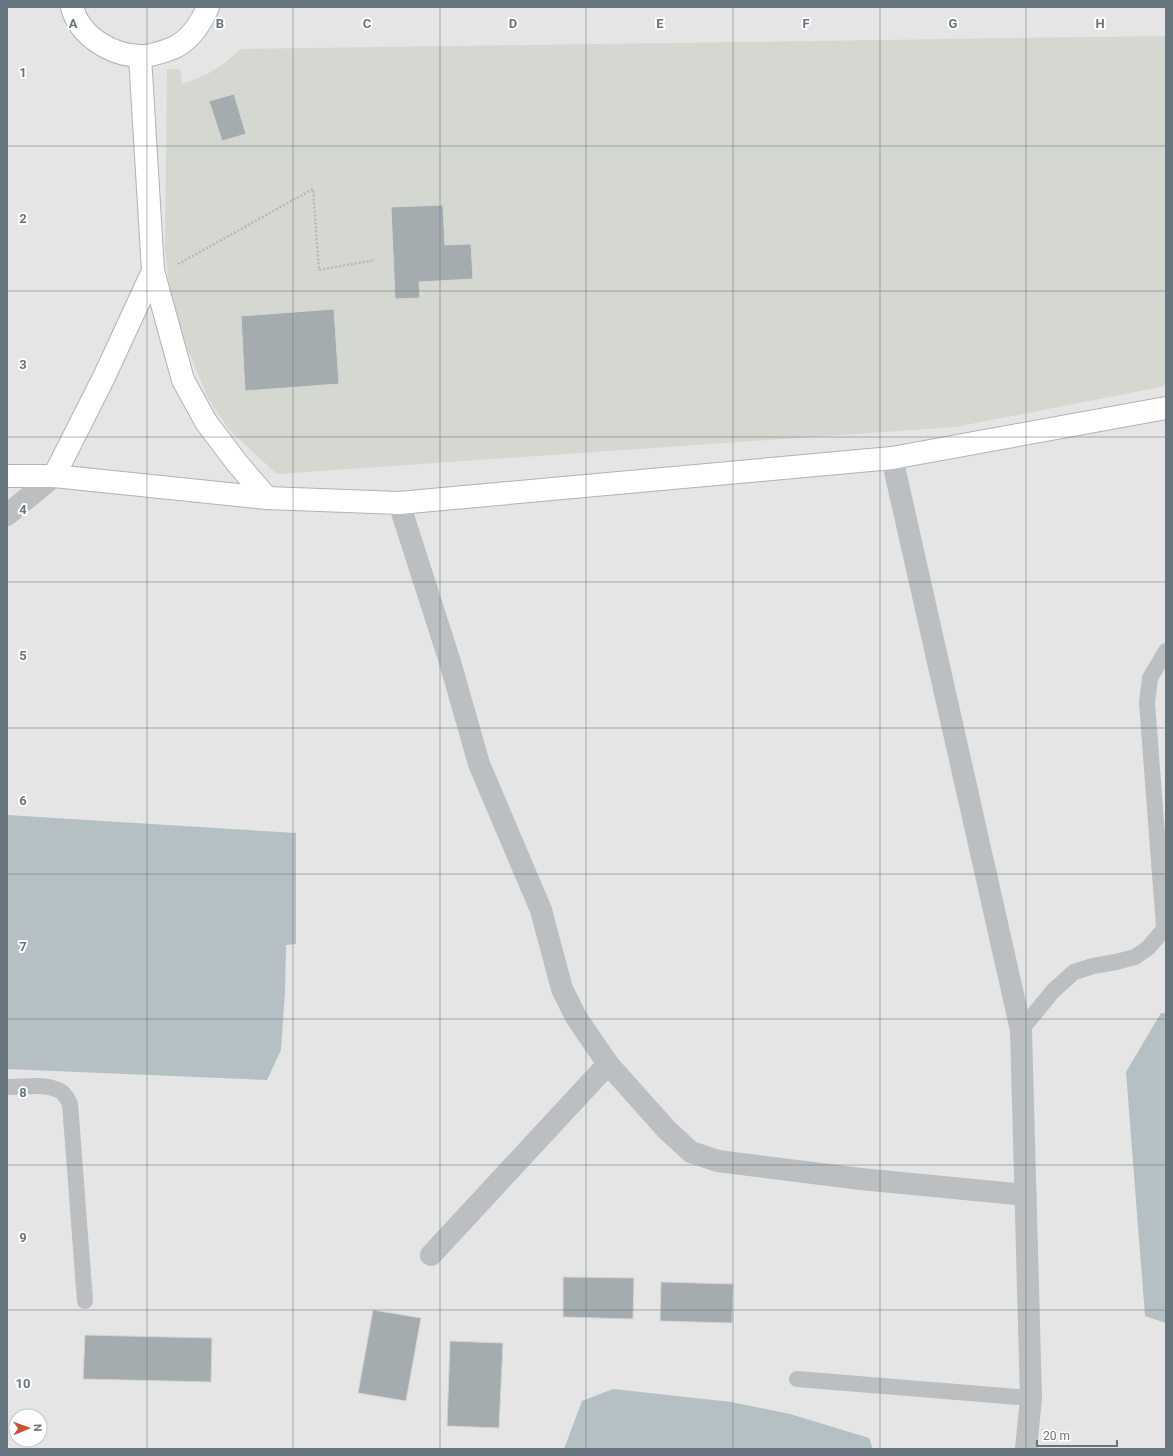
<svg xmlns="http://www.w3.org/2000/svg" width="1173" height="1456" font-family="Roboto,sans-serif">
	<rect width="100%" height="100%" fill="#f4f4f0"/>
	<!-- built -->
	<path fill="#e4e5e4" fill-rule="evenodd" d="M7,7H1166V1449H7ZM16,1416H40V1440H16Z"/>
	<!-- green -->
	<path fill="#d4d8d0" d="M1166,36V386L955,427L277,474L229,430L208,398L172,312L165,249L167,69H180L182,84C209,75 220,68 241,49Z"/>
	<!-- water -->
	<path fill="#b4c0c3" d="M7,815L296,833V944L286,945L285,991L281,1050L267,1080L7,1069Z
		M1161,1013H1166V1323L1145,1316L1126,1072Z
		M613,1389L731,1402L790,1414L869,1438L873,1449H564L582,1401Z"/>
	<!-- building -->
	<path fill="#a4acb0" stroke="#d5d5d3" d="M234,94L246,134L222,141L209,101Z
		M443,205L445,245L471,244L473,279L419,282L420,298L395,299L391,207Z
		M334,309L339,384L245,391L241,316Z
		M563,1277L634,1278L633,1319L563,1317Z
		M661,1282L733,1284L732,1323L660,1321Z
		M373,1310L421,1318L406,1401L358,1393Z
		M85,1335L212,1338L211,1382L83,1379Z
		M450,1341L503,1343L499,1428L447,1426Z"/>
	<g fill="none" stroke-linecap="round" stroke-linejoin="round">
		<defs>
			<path id="secondary" d="M153,271L183,380L206,422L237,463L267,498
				M54,476L267,498L399,503L892,458L1166,408"/>
			<path id="primary" d="M72,7C79,36 111,55 140,56C147,57 166,51 173,48C189,41 201,23 208,7
				M7,476H54L104,377L153,271L140,56"/>
		</defs>
		<!-- secondary casing -->
		<use href="#secondary" stroke="#aeb3b6" stroke-width="24"/>
		<!-- primary casing -->
		<use href="#primary" stroke="#afb3b6" stroke-width="24"/>
		<!-- path -->
		<path stroke="#b5b8ba" stroke-width="2.5" stroke-dasharray="2 2" stroke-linecap="butt" d="M178,264L313,189L319,270L375,260"/>
		<!-- lane -->
		<path stroke="#bbbfc2" stroke-width="16" d="M1164,927L1147,703L1150,678L1166,651
			M1021,1030L1053,991L1074,972L1093,966L1116,962L1135,957L1148,948L1166,927
			M7,1087C23,1087 43,1083 58,1090C64,1092 67,1098 70,1104L85,1301
			M797,1379L1031,1398"/>
		<!-- street -->
		<path stroke="#bbbfc2" stroke-width="22" d="M892,458L1021,1030L1031,1398L1026,1449
			M399,503L450,662L479,764L541,910L562,989L576,1017L608,1064L667,1130L691,1152L718,1161L861,1179L1026,1195
			M7,515L54,476
			M431,1255L608,1064"/>
		<!-- secondary -->
		<use href="#secondary" stroke="#fff" stroke-width="22"/>
		<!-- primary -->
		<use href="#primary" stroke="#fff" stroke-width="22"/>
	</g>
	<!-- grid -->
	<path fill="none" stroke="#66757e" stroke-width="1" stroke-opacity="0.55" d="M147,7V1449M293,7V1449M440,7V1449M586,7V1449M733,7V1449M880,7V1449M1026,7V1449M7,146H1166M7,291H1166M7,437H1166M7,582H1166M7,728H1166M7,874H1166M7,1019H1166M7,1165H1166M7,1310H1166"/>
	<g font-size="13" text-anchor="middle" font-weight="bold" fill="#66757e" stroke="#fff" stroke-width="4" stroke-linejoin="round" paint-order="stroke">
		<text x="73" y="28">A</text>
		<text x="220" y="28">B</text>
		<text x="367" y="28">C</text>
		<text x="513" y="28">D</text>
		<text x="660" y="28">E</text>
		<text x="806" y="28">F</text>
		<text x="953" y="28">G</text>
		<text x="1100" y="28">H</text>
		<text x="23" y="77">1</text>
		<text x="23" y="223">2</text>
		<text x="23" y="369">3</text>
		<text x="23" y="514">4</text>
		<text x="23" y="660">5</text>
		<text x="23" y="805">6</text>
		<text x="23" y="951">7</text>
		<text x="23" y="1097">8</text>
		<text x="23" y="1242">9</text>
		<text x="23" y="1388">10</text>
	</g>
	<!-- border -->
	<rect width="1173" height="1456" fill="none" stroke="#66757e" stroke-width="16"/>
	<!-- north arrow -->
	<g transform="translate(28 1428) rotate(88)"><circle r="19" fill="#ffffff" stroke="#c2c8cb"/>
	<path d="M0-3L7 15L0 10L-7 15Z" fill="#cd4f37"/>
	<text y="-6" font-size="11" font-weight="bold" text-anchor="middle" fill="#66757e">N</text>
	</g>
	<!-- scale -->
	<path d="M1037 1440v6h80v-6" fill="none" stroke="#66757e" stroke-width="2"/>
	<text x="1043" y="1440" font-size="12" fill="#66757e" stroke="#ffffff" stroke-width="3" paint-order="stroke">20 m</text>
</svg>
